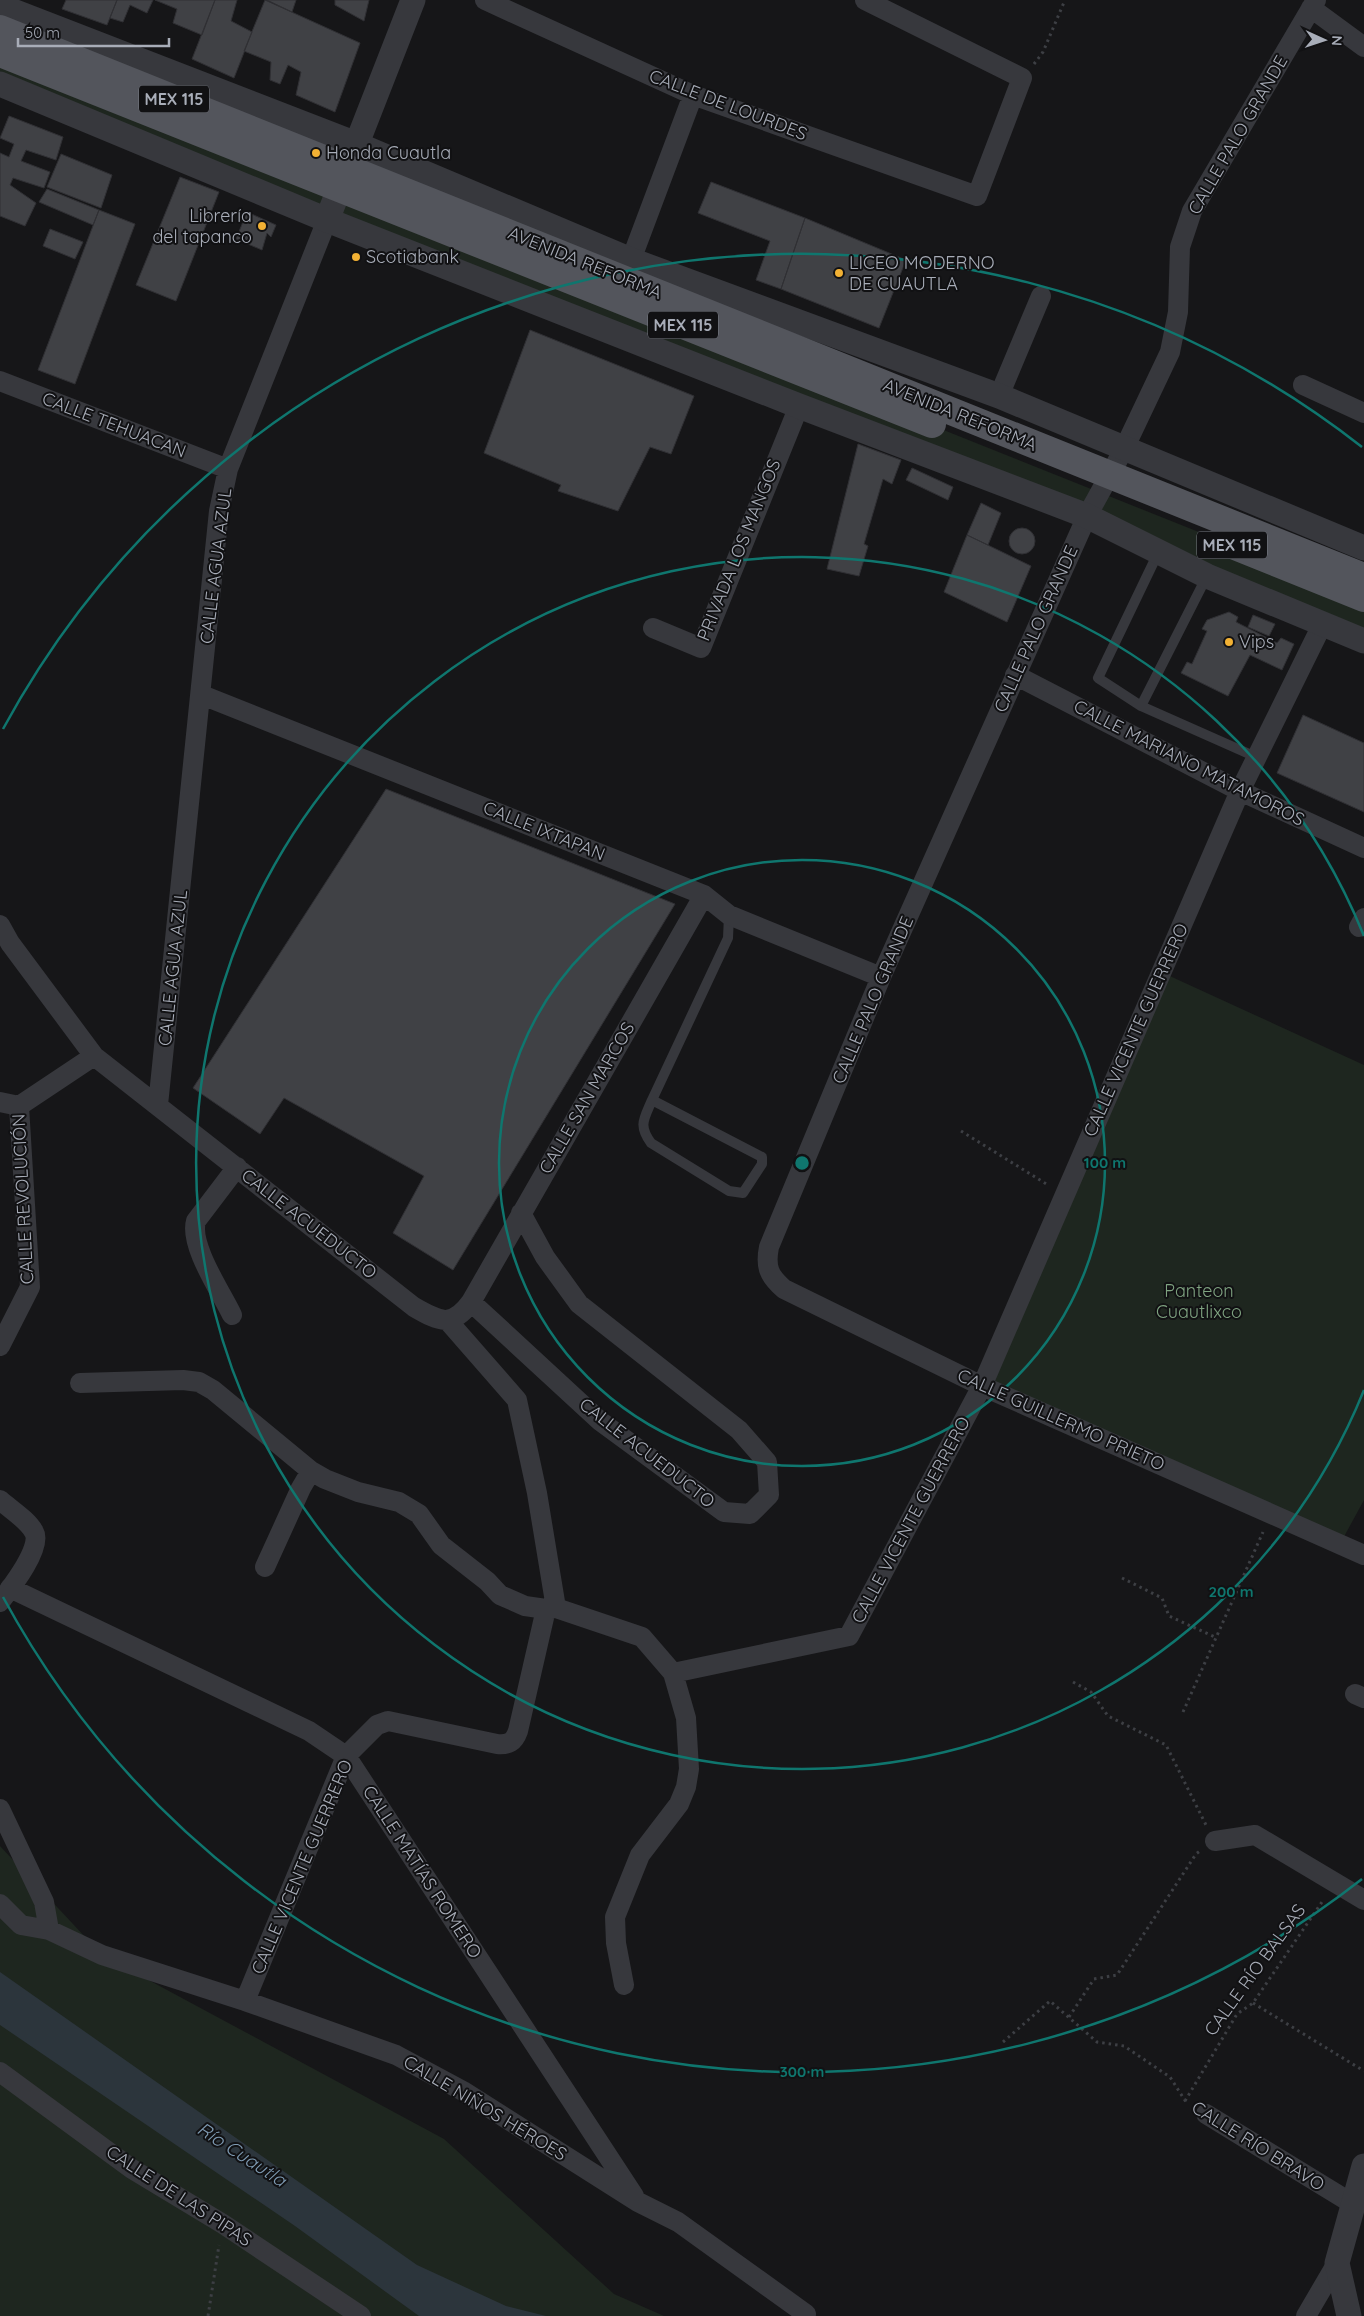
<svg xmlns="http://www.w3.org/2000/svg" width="1364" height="2316" font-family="Quicksand,sans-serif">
	<rect width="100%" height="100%" fill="#161618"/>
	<!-- green -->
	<path fill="#1e261f" d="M0,53L1364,598V641L0,84Z
		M1161,972L1364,1065V1500L1340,1544L982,1386Z
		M0,1846L102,1955L444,2139L614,2294L664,2316H0Z"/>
	<!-- water -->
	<path fill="#2c353c" d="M0,1972L417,2265L506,2306L546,2316H419L295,2226L0,2025Z"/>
	<!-- building -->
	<path fill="#404145" stroke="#303034" d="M66,0H117L107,25L62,9Z
		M117,0H153L147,13L130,5L123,22L110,18Z
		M155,0H215L202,35L173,23L177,9Z
		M215,0H237L231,21L252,32L234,78L192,59Z
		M265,0L360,43L335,112L296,95L301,72L288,65L280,84L270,80L271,62L244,51Z
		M267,0H296L292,12Z
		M335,0H369L364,21L335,5Z
		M9,116L63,137L56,160L26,150L21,161L50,172L44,188L13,178L10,185L36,203L25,226L0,216V153L9,157L14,144L0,138Z
		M61,154L112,175L101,208L47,187Z
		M180,177L219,192L176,301L136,285Z
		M711,182L805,218L781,289L756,280L770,241L698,213Z
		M47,189L99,210L93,225L39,202Z
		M99,210L135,224L75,384L38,370Z
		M247,212L276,225L271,237L267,233L262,250L236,239Z
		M805,218L906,260L879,328L781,289Z
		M50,229L83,242L75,259L43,246Z
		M530,330L694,396L671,454L650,447L618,511L558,491L561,485L484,453Z
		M858,444L901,460L892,484L883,479L864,544L868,546L859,576L827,569Z
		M912,468L953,487L948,500L906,480Z
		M981,503L1001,513L988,545L967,535Z
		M1009 541a13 13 0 1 1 26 0a13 13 0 1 1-26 0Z
		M967,535L1031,566L1007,622L944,592Z
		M1229,612L1238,617L1236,622L1277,643L1281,638L1294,644L1282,670L1250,655L1228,696L1181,673L1187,662L1192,664L1207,631L1202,629L1207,620Z
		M1253,615L1275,624L1269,636L1248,627Z
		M1303,715L1364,743V812L1277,773Z
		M386,789L675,904L453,1270L393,1233L424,1176L284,1098L260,1134L193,1088Z"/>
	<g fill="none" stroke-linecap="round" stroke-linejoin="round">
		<!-- path -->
		<path stroke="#3d3f44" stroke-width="3" stroke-dasharray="2.5 4" stroke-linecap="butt" d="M1034,64L1043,52L1065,0
			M961,1131L1048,1185
			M1122,1578L1162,1598L1169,1616L1217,1638
			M1073,1682L1091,1692L1108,1716L1166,1745L1206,1825
			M1183,1712L1263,1532
			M1253,2003L1364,2071
			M1069,2017L1094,1979L1117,1975L1196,1854L1200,1851
			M1003,2042L1050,2001L1097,2042L1124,2046L1170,2077L1186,2102
			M1185,2101L1237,2014L1253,2003L1324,1899
			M208,2316L219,2245"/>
		<!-- service -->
		<path stroke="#37383d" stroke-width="10" d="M1159,551L1098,678L1141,706L1256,757
			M1141,706L1207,576
			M652,1100L762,1157V1164L743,1193L729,1191L651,1143C638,1125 644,1119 652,1100L728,938L729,915"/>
		<!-- minor -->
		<path stroke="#37383d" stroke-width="20" d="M485,0L693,95L977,196L1022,78L865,0
			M1316,0L1192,211L1180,247L1178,312L1170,352L1124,449L1087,516L881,977L769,1247C765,1267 769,1276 784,1289L982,1386L1364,1555
			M1311,8L1364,47
			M631,260L693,95
			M0,381L228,469
			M1303,385L1364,413
			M999,396L1041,296
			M653,628L701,648L799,406
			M1015,675L1240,791L1364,848
			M202,695L704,895L729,915L881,977
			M0,925L10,943L94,1056L414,1307C440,1322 452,1328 471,1302L704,895
			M1359,927L1364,918
			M0,1102L19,1106
			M158,1105L219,511L228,469L327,220
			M19,1106L94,1056
			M471,1302L600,1421L724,1512L750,1514L769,1495L767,1462L739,1430L579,1304L545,1257L521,1213
			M232,1315C221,1292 189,1245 196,1221L237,1167
			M448,1321L517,1400L537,1493L556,1608
			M0,1346L30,1287L19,1106
			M80,1383L183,1380L199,1382L213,1390L311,1471L325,1479L358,1492L399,1502L419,1514L441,1545L487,1581L500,1595L525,1606L546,1609L556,1608L642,1637L673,1673L686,1718L689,1769L686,1787L679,1804L640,1855L615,1917L616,1943L624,1985
			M0,1500C10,1509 28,1520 34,1532C43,1547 10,1589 0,1602
			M265,1567L301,1488L311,1471
			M10,1588L309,1731L346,1756L634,2196
			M673,1673L849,1636L982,1386L1240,791L1322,625
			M1355,1694L1364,1698
			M0,1809L44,1902L49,1930
			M1215,1841L1255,1835L1364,1900
			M0,1904L21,1925L49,1930L102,1955L245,2001L396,2055L463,2091L638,2202L678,2222L806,2314
			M245,2001L346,1756L377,1725L388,1721L497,1744C509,1745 514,1742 518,1731L546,1609
			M0,2072L132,2169L223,2224L361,2316
			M1206,2114L1353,2204
			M1306,2316L1337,2263"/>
		<!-- tertiary -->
		<path stroke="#37383d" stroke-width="25" d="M0,6L356,144L631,260L999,396L1364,548
			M0,84L327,220L799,406L1087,516L1207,576L1364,641
			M327,220L413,0
			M1349,2316L1337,2263L1364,2166"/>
		<!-- primary -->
		<path stroke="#53555c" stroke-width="28" d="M0,29L1364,577
			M0,53L932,424
			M1230,544L1364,598"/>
	</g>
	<!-- distance rings -->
	<g fill="none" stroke="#0f766e" stroke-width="2.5">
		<circle cx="802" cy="1163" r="303"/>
		<path d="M1364 1390A606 606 0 1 1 1364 936"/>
		<path d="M1362 1879A909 909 0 0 1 3 1597M3 729A909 909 0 0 1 1362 447"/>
	</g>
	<!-- markers -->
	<g fill="#f2b134" stroke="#111113" stroke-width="2">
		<circle cx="316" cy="153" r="5"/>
		<circle cx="262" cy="226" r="5"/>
		<circle cx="356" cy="257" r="5"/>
		<circle cx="839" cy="273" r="5"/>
		<circle cx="1229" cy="642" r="5"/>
	</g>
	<g text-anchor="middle" stroke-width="4" stroke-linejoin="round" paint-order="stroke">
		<!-- shield labels -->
		<g fill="#111113" stroke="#7b7e86" stroke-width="1">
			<rect x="139" y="85.5" width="70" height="27" rx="4"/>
			<rect x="648" y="311.5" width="70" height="27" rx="4"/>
			<rect x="1197" y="531.5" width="70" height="27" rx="4"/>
		</g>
		<g font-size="16" font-weight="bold" fill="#a8adb8">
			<text x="174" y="105">MEX 115</text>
			<text x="683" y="331">MEX 115</text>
			<text x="1232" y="551">MEX 115</text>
		</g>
		<!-- street labels -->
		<g font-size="18" fill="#a8adb8" stroke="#111113">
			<text transform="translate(728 105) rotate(21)" y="6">CALLE DE LOURDES</text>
			<text transform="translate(1238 135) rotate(-60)" y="6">CALLE PALO GRANDE</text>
			<text transform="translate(585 263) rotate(22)" y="6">AVENIDA REFORMA</text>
			<text transform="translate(960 415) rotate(22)" y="6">AVENIDA REFORMA</text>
			<text transform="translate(114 425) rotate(21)" y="6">CALLE TEHUACAN</text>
			<text transform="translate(739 550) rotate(-68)" y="6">PRIVADA LOS MANGOS</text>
			<text transform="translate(216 566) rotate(-83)" y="6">CALLE AGUA AZUL</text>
			<text transform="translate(1036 629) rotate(-66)" y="6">CALLE PALO GRANDE</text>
			<text transform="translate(1189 763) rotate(27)" y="6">CALLE MARIANO MATAMOROS</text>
			<text transform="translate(544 831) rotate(22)" y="6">CALLE IXTAPAN</text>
			<text transform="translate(173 968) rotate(-84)" y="6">CALLE AGUA AZUL</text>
			<text transform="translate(873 1000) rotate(-67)" y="6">CALLE PALO GRANDE</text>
			<text transform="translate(1136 1030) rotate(-66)" y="6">CALLE VICENTE GUERRERO</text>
			<text transform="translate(587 1098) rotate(-60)" y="6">CALLE SAN MARCOS</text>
			<text transform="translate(23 1199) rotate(-93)" y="6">CALLE REVOLUCIÓN</text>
			<text transform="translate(309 1224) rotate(38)" y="6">CALLE ACUEDUCTO</text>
			<text transform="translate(1061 1420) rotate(24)" y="6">CALLE GUILLERMO PRIETO</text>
			<text transform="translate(647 1453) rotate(38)" y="6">CALLE ACUEDUCTO</text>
			<text transform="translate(911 1520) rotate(-62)" y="6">CALLE VICENTE GUERRERO</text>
			<text transform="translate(302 1867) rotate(-67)" y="6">CALLE VICENTE GUERRERO</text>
			<text transform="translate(422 1872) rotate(57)" y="6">CALLE MATÍAS ROMERO</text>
			<text transform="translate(1255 1970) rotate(-54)" y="6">CALLE RÍO BALSAS</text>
			<text transform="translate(485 2108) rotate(31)" y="6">CALLE NIÑOS HÉROES</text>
			<text transform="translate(1258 2146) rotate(32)" y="6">CALLE RÍO BRAVO</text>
			<text transform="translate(179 2196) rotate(33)" y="6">CALLE DE LAS PIPAS</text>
		</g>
		<!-- poi labels -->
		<g font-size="18" fill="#a8adb8" stroke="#111113" text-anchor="start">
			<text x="326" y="159">Honda Cuautla</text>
			<text x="252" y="222" text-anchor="end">Librería<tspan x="252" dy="21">del tapanco</tspan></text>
			<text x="366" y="263">Scotiabank</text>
			<text x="849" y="269">LICEO MODERNO<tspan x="849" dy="21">DE CUAUTLA</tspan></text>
			<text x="1239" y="648">Vips</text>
		</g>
		<!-- park labels -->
		<g font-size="18" fill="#7fa381" stroke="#111113">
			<text x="1199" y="1297">Panteon<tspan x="1199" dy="21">Cuautlixco</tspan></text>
		</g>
		<!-- water labels -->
		<g font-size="19" font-style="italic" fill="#7f9bb3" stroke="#111113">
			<text transform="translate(242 2154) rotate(33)" y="7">Río Cuautla</text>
		</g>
	</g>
	<circle cx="802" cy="1163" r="8" fill="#0f766e" stroke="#111113" stroke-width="2.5"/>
	<g font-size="15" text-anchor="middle" font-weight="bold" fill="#0f766e" stroke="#111113" stroke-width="4" stroke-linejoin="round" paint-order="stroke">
		<text x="1105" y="1168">100 m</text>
		<text x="1231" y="1597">200 m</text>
		<text x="802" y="2077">300 m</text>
	</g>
	<!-- north arrow -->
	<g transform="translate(1324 40) rotate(93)" stroke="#111113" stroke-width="4" paint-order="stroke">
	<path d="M0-4L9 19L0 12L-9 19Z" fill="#a8adb8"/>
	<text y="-8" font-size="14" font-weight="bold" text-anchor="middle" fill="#a8adb8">N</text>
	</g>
	<!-- scale -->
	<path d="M18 38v8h151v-8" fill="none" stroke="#a8adb8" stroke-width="2.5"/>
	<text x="25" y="38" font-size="15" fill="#a8adb8" stroke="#111113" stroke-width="4" paint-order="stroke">50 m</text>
</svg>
